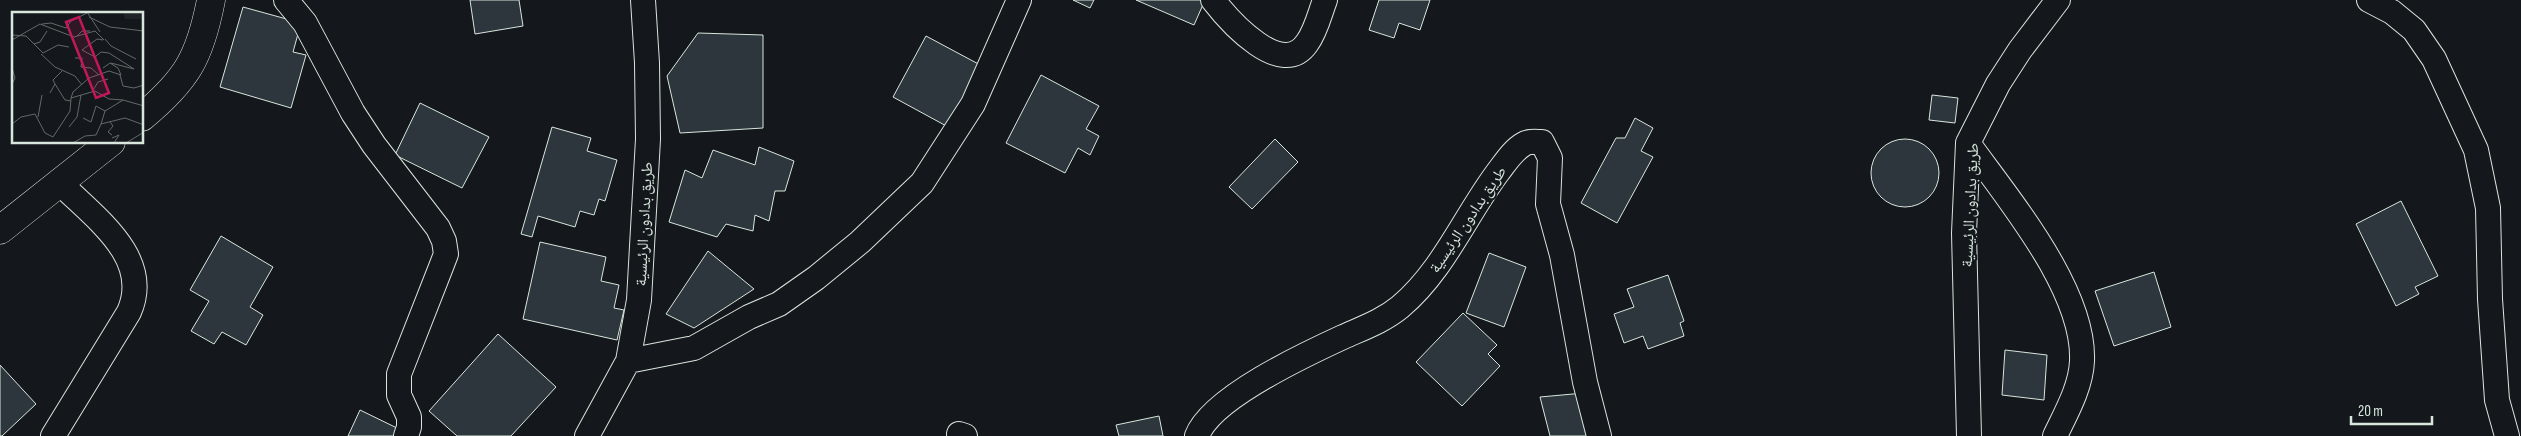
<svg xmlns="http://www.w3.org/2000/svg" width="2521" height="436" font-family="'Sofia Sans Condensed','Noto Naskh Arabic',sans-serif">
	<rect width="100%" height="100%" fill="#14181c"/>
	<!-- building -->
	<path fill="#2c363c" stroke="#d8e6dc" d="M470,0H519L523,26L475,34Z
		M1073,0H1094L1090,8Z
		M1136,0H1205L1194,25Z
		M1379,0H1430L1420,30L1399,23L1394,38L1369,30Z
		M243,7L301,23L293,52L306,55L291,108L220,87Z
		M698,33L763,35V128L680,133L667,76Z
		M926,36L984,67L950,128L893,97Z
		M1041,75L1099,106L1086,129L1099,136L1090,155L1078,148L1065,173L1006,143Z
		M1932,95L1958,98L1955,123L1929,120Z
		M420,103L489,137L462,188L395,155Z
		M1635,118L1653,128L1641,151L1653,157L1617,223L1581,203L1616,138H1625Z
		M552,127L591,138L587,151L617,160L605,201L599,199L594,215L580,211L575,227L538,216L532,237L521,234Z
		M1275,139L1298,162L1252,209L1229,187Z
		M1871 173a34 34 0 1 1 68 0a34 34 0 1 1-68 0Z
		M759,147L794,161L785,191H775L769,221L755,215L753,231L726,224L717,237L669,222L685,170L702,178L713,150L755,165Z
		M2401,201L2438,276L2415,287L2419,294L2396,306L2356,224Z
		M221,236L273,267L250,307L263,315L246,345L222,332L214,344L191,331L209,301L190,290Z
		M540,242L606,257L601,281L619,285L614,308L624,310L617,340L523,319Z
		M708,251L754,289L694,328L666,314Z
		M1489,253L1526,267L1504,327L1466,313Z
		M2154,272L2171,327L2114,346L2095,291Z
		M1668,275L1684,321L1680,323L1684,336L1648,349L1643,336L1624,343L1614,314L1634,307L1627,289Z
		M1463,313L1497,345L1488,354L1500,366L1462,406L1416,362Z
		M498,334L556,387L511,436H457L429,411Z
		M2005,350L2047,355L2044,400L2002,395Z
		M0,365L36,404L2,436H0Z
		M1584,393L1594,436H1550L1540,397Z
		M360,410L401,430L398,436H348Z
		M1159,416L1163,436H1119L1116,425Z"/>
	<g fill="none" stroke-linecap="round" stroke-linejoin="round">
		<defs>
			<path id="street" d="M286,0L305,23L353,113L374,145L438,228L444,241L446,254L441,267L399,374V395L409,417V427L406,436
				M1213,0C1230,22 1282,80 1307,43C1316,31 1320,13 1325,0
				M2369,0L2392,12L2414,30L2434,59L2476,150L2488,208L2490,299L2497,400L2507,436
				M1968,143C2008,199 2085,290 2082,361C2081,387 2066,413 2055,436
				M628,361L694,348L749,317L779,304L816,278L860,242L922,183L973,104L1019,0
				M959,434L965,436
				M53,436L129,312C153,258 95,218 61,184
				M587,436L628,361L639,300L648,139L647,63L643,0
				M1197,436C1211,398 1306,354 1343,337C1363,328 1383,321 1400,307C1443,271 1465,216 1498,172C1505,163 1513,150 1524,144C1528,141 1537,142 1542,142L1550,158L1548,204L1562,255L1585,382L1599,436
				M1969,436L1964,233L1968,143L1998,84L2020,50L2058,0"/>
			<path id="secondary" d="M142,117C187,80 200,57 211,0
				M0,230L111,142"/>
		</defs>
		<!-- street casing -->
		<use href="#street" stroke="#d8e6dc" stroke-width="26"/>
		<!-- secondary casing -->
		<use href="#secondary" stroke="#d8e6dc" stroke-width="29"/>
		<!-- street -->
		<use href="#street" stroke="#14181c" stroke-width="24"/>
		<!-- secondary -->
		<use href="#secondary" stroke="#14181c" stroke-width="28"/>
	</g>
	<g text-anchor="middle" stroke-width="4" stroke-linejoin="round" paint-order="stroke">
		<!-- street labels -->
		<g font-size="16" fill="#d8e6dc" stroke="#14181c">
			<text transform="translate(1969 205) rotate(-87)" y="6">طريق بدادون الرئيسية</text>
			<text transform="translate(1467 219) rotate(-56)" y="6">طريق بدادون الرئيسية</text>
			<text transform="translate(643 224) rotate(-87)" y="6">طريق بدادون الرئيسية</text>
		</g>
	</g>
	<!-- overview -->
	<g transform="translate(12 12)">
		<rect width="131" height="131" fill="#14181c"/>
		<path d="M111,0H131V7H113Z" fill="#202428"/>
		<path fill="none" stroke="#626a69" stroke-width="1" d="M75,0L88,20M77,5L98,15L132,19M30,12L39,11L54,16L59,9L75,1M0,23L14,24L31,41L46,33L57,35M65,24L70,19H78M93,27L99,34L124,47M0,28L28,12L62,25L83,19L92,28M22,32L28,30L35,19M70,38L83,45L89,40L97,41L122,57L99,51M70,38L85,27L91,28M29,42L43,55L63,64L70,73M63,46H70L69,55L79,56L87,63M0,56L3,66L0,72M108,63L111,74L122,76L132,73M43,72L41,68L50,59M80,80L86,70L96,67M38,81L43,72L53,88L59,89M59,86L61,80L77,66L97,59L109,63L106,56L98,51L91,56M111,88L132,94M26,105L30,83M71,106L79,110L84,94L93,99M98,110L101,114L96,120L100,123M0,112L9,105L23,102L33,121L41,125L58,99L59,86L83,79L97,87L111,88L93,99L89,112L113,106L132,113M57,115L65,105L69,83M100,126L107,123L102,131M61,131L73,124L84,123L89,112M114,131L132,120"/>
		<path fill="#c2185b" fill-opacity="0.15" stroke="#c2185b" stroke-width="2.5" d="M67,5L97,81L84,86L54,10Z"/>
		<rect width="131" height="131" fill="none" stroke="#d8e6dc" stroke-width="2.5"/>
	</g>
	<!-- scale -->
	<path d="M2351 416v8h81v-8" fill="none" stroke="#d8e6dc" stroke-width="2.5"/>
	<text x="2358" y="416" font-size="15" fill="#d8e6dc" stroke="#14181c" stroke-width="4" paint-order="stroke">20 m</text>
</svg>
